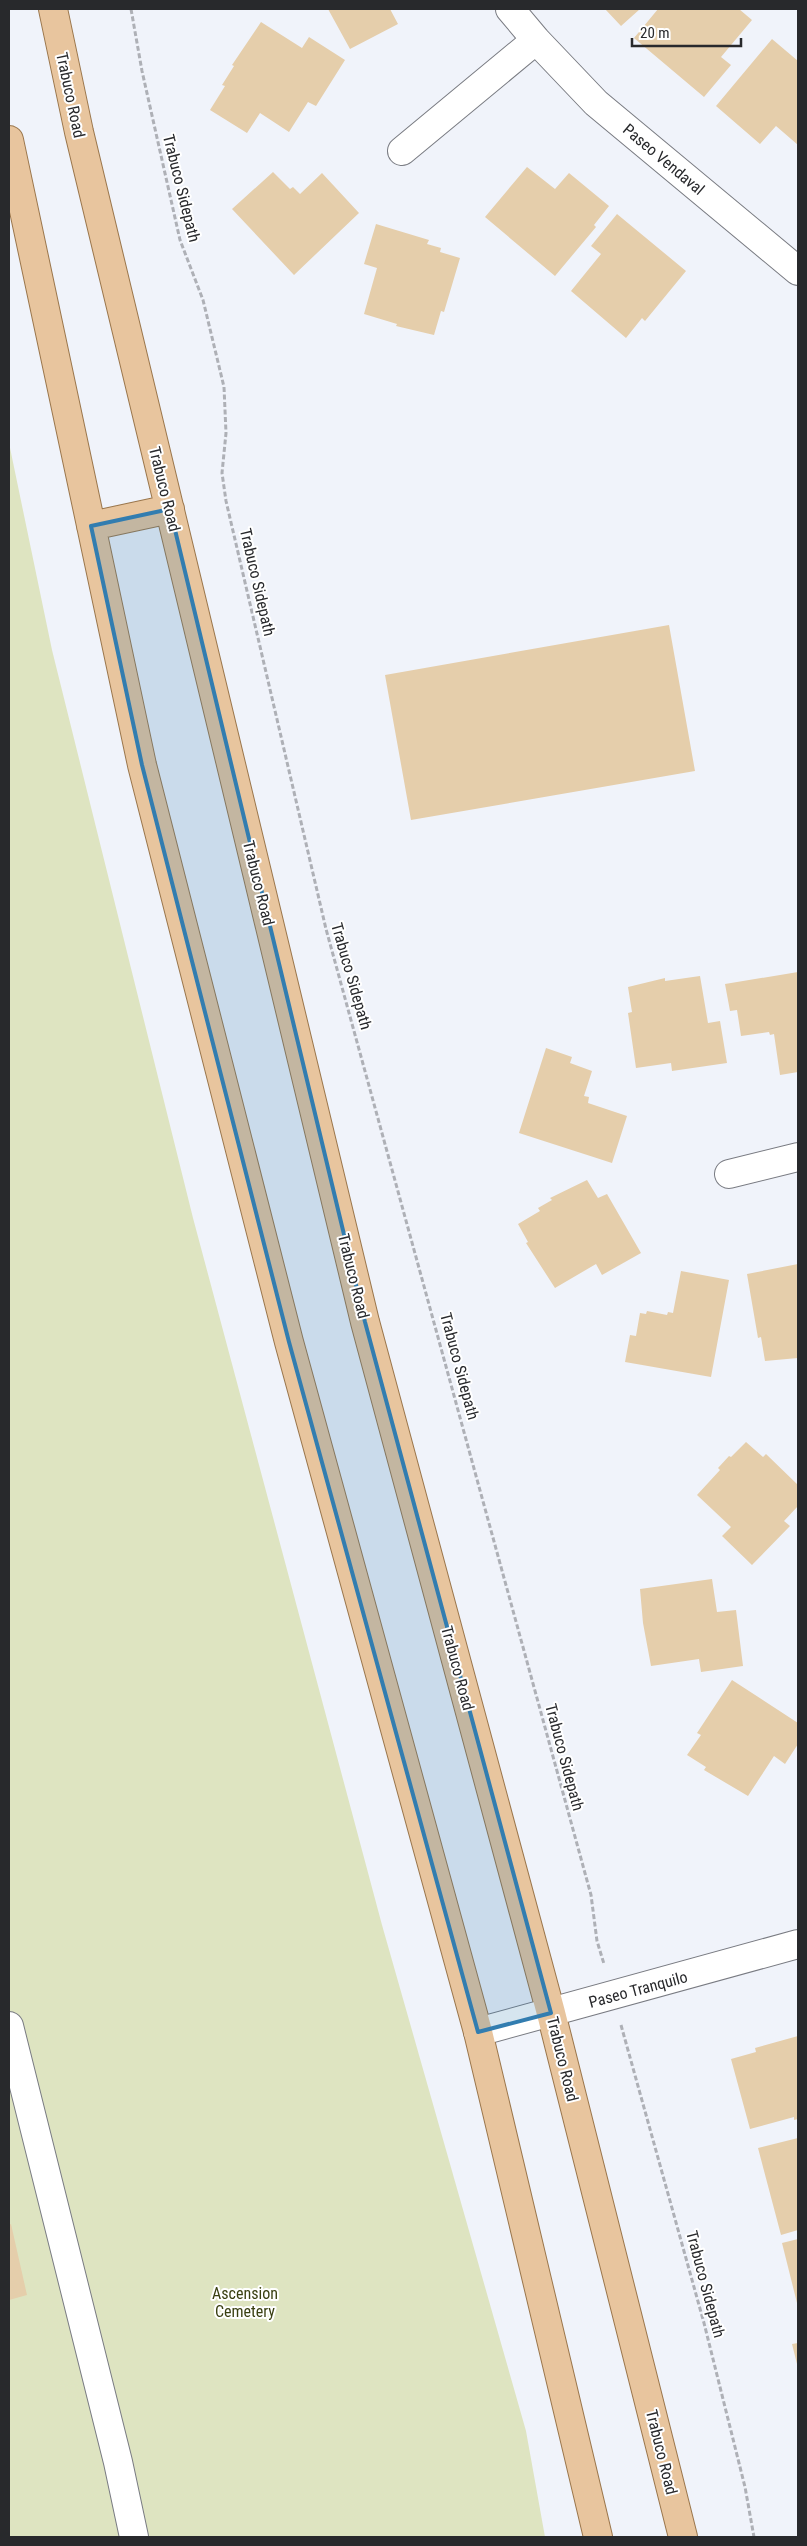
<svg xmlns="http://www.w3.org/2000/svg" width="807" height="2546" font-family="'Roboto Condensed',sans-serif">
	<rect width="100%" height="100%" fill="#f0f3fa"/>
	<!-- green -->
	<path fill="#dee4c1" d="M9,443L52,650L193,1218L382,1925L526,2431L545,2537H9Z"/>
	<!-- building -->
	<path fill="#e5ceab" d="M328,9H390L398,24L350,49Z
		M605,9H640L621,26Z
		M658,9H739L752,20L721,57L731,65L704,97L634,38Z
		M261,22L302,48L309,37L345,60L316,106L308,102L289,132L260,113L247,133L210,110L225,86L222,85L234,66L232,65Z
		M772,39L798,61V145L776,126L760,144L716,106Z
		M527,167L555,189L569,173L609,206L594,225L596,227L555,276L485,217Z
		M273,172L290,189L293,187L300,194L322,173L359,213L294,275L232,209Z
		M617,214L686,271L645,321L642,318L626,338L571,291L601,254L591,246Z
		M376,224L429,240L427,244L441,248L440,252L460,258L444,312L441,311L434,335L396,326L397,324L364,314L377,268L364,264Z
		M669,625L695,771L411,820L385,675Z
		M798,972V1072L780,1075L774,1034L770,1035L769,1032L741,1036L737,1010L730,1011L725,984Z
		M700,976L708,1023L720,1021L727,1063L672,1071L671,1063L636,1068L628,1013L632,1012L628,987L665,978V981Z
		M546,1048L572,1057L570,1063L592,1071L584,1096L589,1097L588,1103L627,1116L612,1163L519,1133Z
		M587,1180L598,1198L607,1194L641,1253L602,1275L596,1264L555,1288L526,1243L528,1242L518,1224L540,1211L538,1208L552,1200L550,1198Z
		M798,1264V1358L765,1361L761,1337L758,1338L747,1274Z
		M681,1271L729,1280L711,1377L625,1362L630,1335L636,1336L640,1313L646,1314L647,1311L667,1315L668,1312L673,1313Z
		M746,1442L763,1457L766,1454L798,1485V1506L784,1521L790,1526L752,1565L722,1536L731,1527L697,1495L720,1470L718,1468L729,1456L731,1457Z
		M712,1579L717,1612L736,1610L743,1666L701,1672L699,1659L651,1666L643,1623L640,1589Z
		M732,1680L798,1723V1744L785,1764L774,1756L748,1796L704,1770L706,1767L687,1755L701,1735L697,1733Z
		M798,2036V2119L794,2120V2117L750,2129L731,2059L756,2052L755,2048Z
		M798,2138V2230L781,2235L758,2148Z
		M11,2224L27,2295L9,2300V2225Z
		M798,2239V2307L782,2243Z
		M798,2343V2368L792,2344Z"/>
	<g fill="none" stroke-linecap="round" stroke-linejoin="round">
		<defs>
			<path id="minor" d="M510,9L536,40L596,103L798,271
				M402,151L536,40
				M729,1174L798,1157
				M9,2026L118,2462L134,2537
				M478,2032L798,1944"/>
			<path id="major" d="M53,9L79,132L365,1322L551,2013L683,2537
				M9,140L142,765L289,1342L478,2032L598,2537
				M91,526L170,509"/>
		</defs>
		<!-- minor casing -->
		<use href="#minor" stroke="#797b82" stroke-width="30"/>
		<!-- major casing -->
		<use href="#major" stroke="#9a764c" stroke-width="30"/>
		<!-- path -->
		<path stroke="#aeb0b6" stroke-width="3" stroke-dasharray="5 2.5" stroke-linecap="butt" d="M131,9L142,71L180,240L203,300L224,387L226,433L222,473L226,501L326,929L591,1895L597,1941L604,1964
			M621,2025L704,2323L745,2487L754,2537"/>
		<!-- minor -->
		<use href="#minor" stroke="#fff" stroke-width="28"/>
		<!-- major -->
		<use href="#major" stroke="#e8c59e" stroke-width="28"/>
	</g>
	<!-- marked area -->
	<path fill="#327db0" fill-opacity="0.2" stroke="#327db0" stroke-width="4" stroke-linejoin="round" d="M170,509L365,1322L551,2013L478,2032L289,1342L142,765L91,526Z"/>
	<g text-anchor="middle" stroke-width="4" stroke-linejoin="round" paint-order="stroke">
		<!-- street labels -->
		<g font-size="16" fill="#28292c" stroke="#fff">
			<text transform="translate(71 95) rotate(78)" y="6">Trabuco Road</text>
			<text transform="translate(664 159) rotate(40)" y="6">Paseo Vendaval</text>
			<text transform="translate(182 188) rotate(76)" y="6">Trabuco Sidepath</text>
			<text transform="translate(165 489) rotate(76)" y="6">Trabuco Road</text>
			<text transform="translate(258 582) rotate(77)" y="6">Trabuco Sidepath</text>
			<text transform="translate(259 883) rotate(76)" y="6">Trabuco Road</text>
			<text transform="translate(352 976) rotate(74)" y="6">Trabuco Sidepath</text>
			<text transform="translate(354 1276) rotate(76)" y="6">Trabuco Road</text>
			<text transform="translate(460 1366) rotate(75)" y="6">Trabuco Sidepath</text>
			<text transform="translate(458 1668) rotate(75)" y="6">Trabuco Road</text>
			<text transform="translate(565 1757) rotate(75)" y="6">Trabuco Sidepath</text>
			<text transform="translate(638 1989) rotate(-15)" y="6">Paseo Tranquilo</text>
			<text transform="translate(563 2059) rotate(76)" y="6">Trabuco Road</text>
			<text transform="translate(706 2284) rotate(75)" y="6">Trabuco Sidepath</text>
			<text transform="translate(662 2452) rotate(76)" y="6">Trabuco Road</text>
		</g>
		<!-- park labels -->
		<g font-size="16" fill="#393f11" stroke="#fff">
			<text x="245" y="2299">Ascension<tspan x="245" dy="18">Cemetery</tspan></text>
		</g>
	</g>
	<!-- border -->
	<rect width="807" height="2546" fill="none" stroke="#28292c" stroke-width="20"/>
	<!-- scale -->
	<path d="M632 38v8h109v-8" fill="none" stroke="#28292c" stroke-width="2.5"/>
	<text x="640" y="38" font-size="15" fill="#28292c" stroke="#ffffff" stroke-width="4" paint-order="stroke">20 m</text>
</svg>
